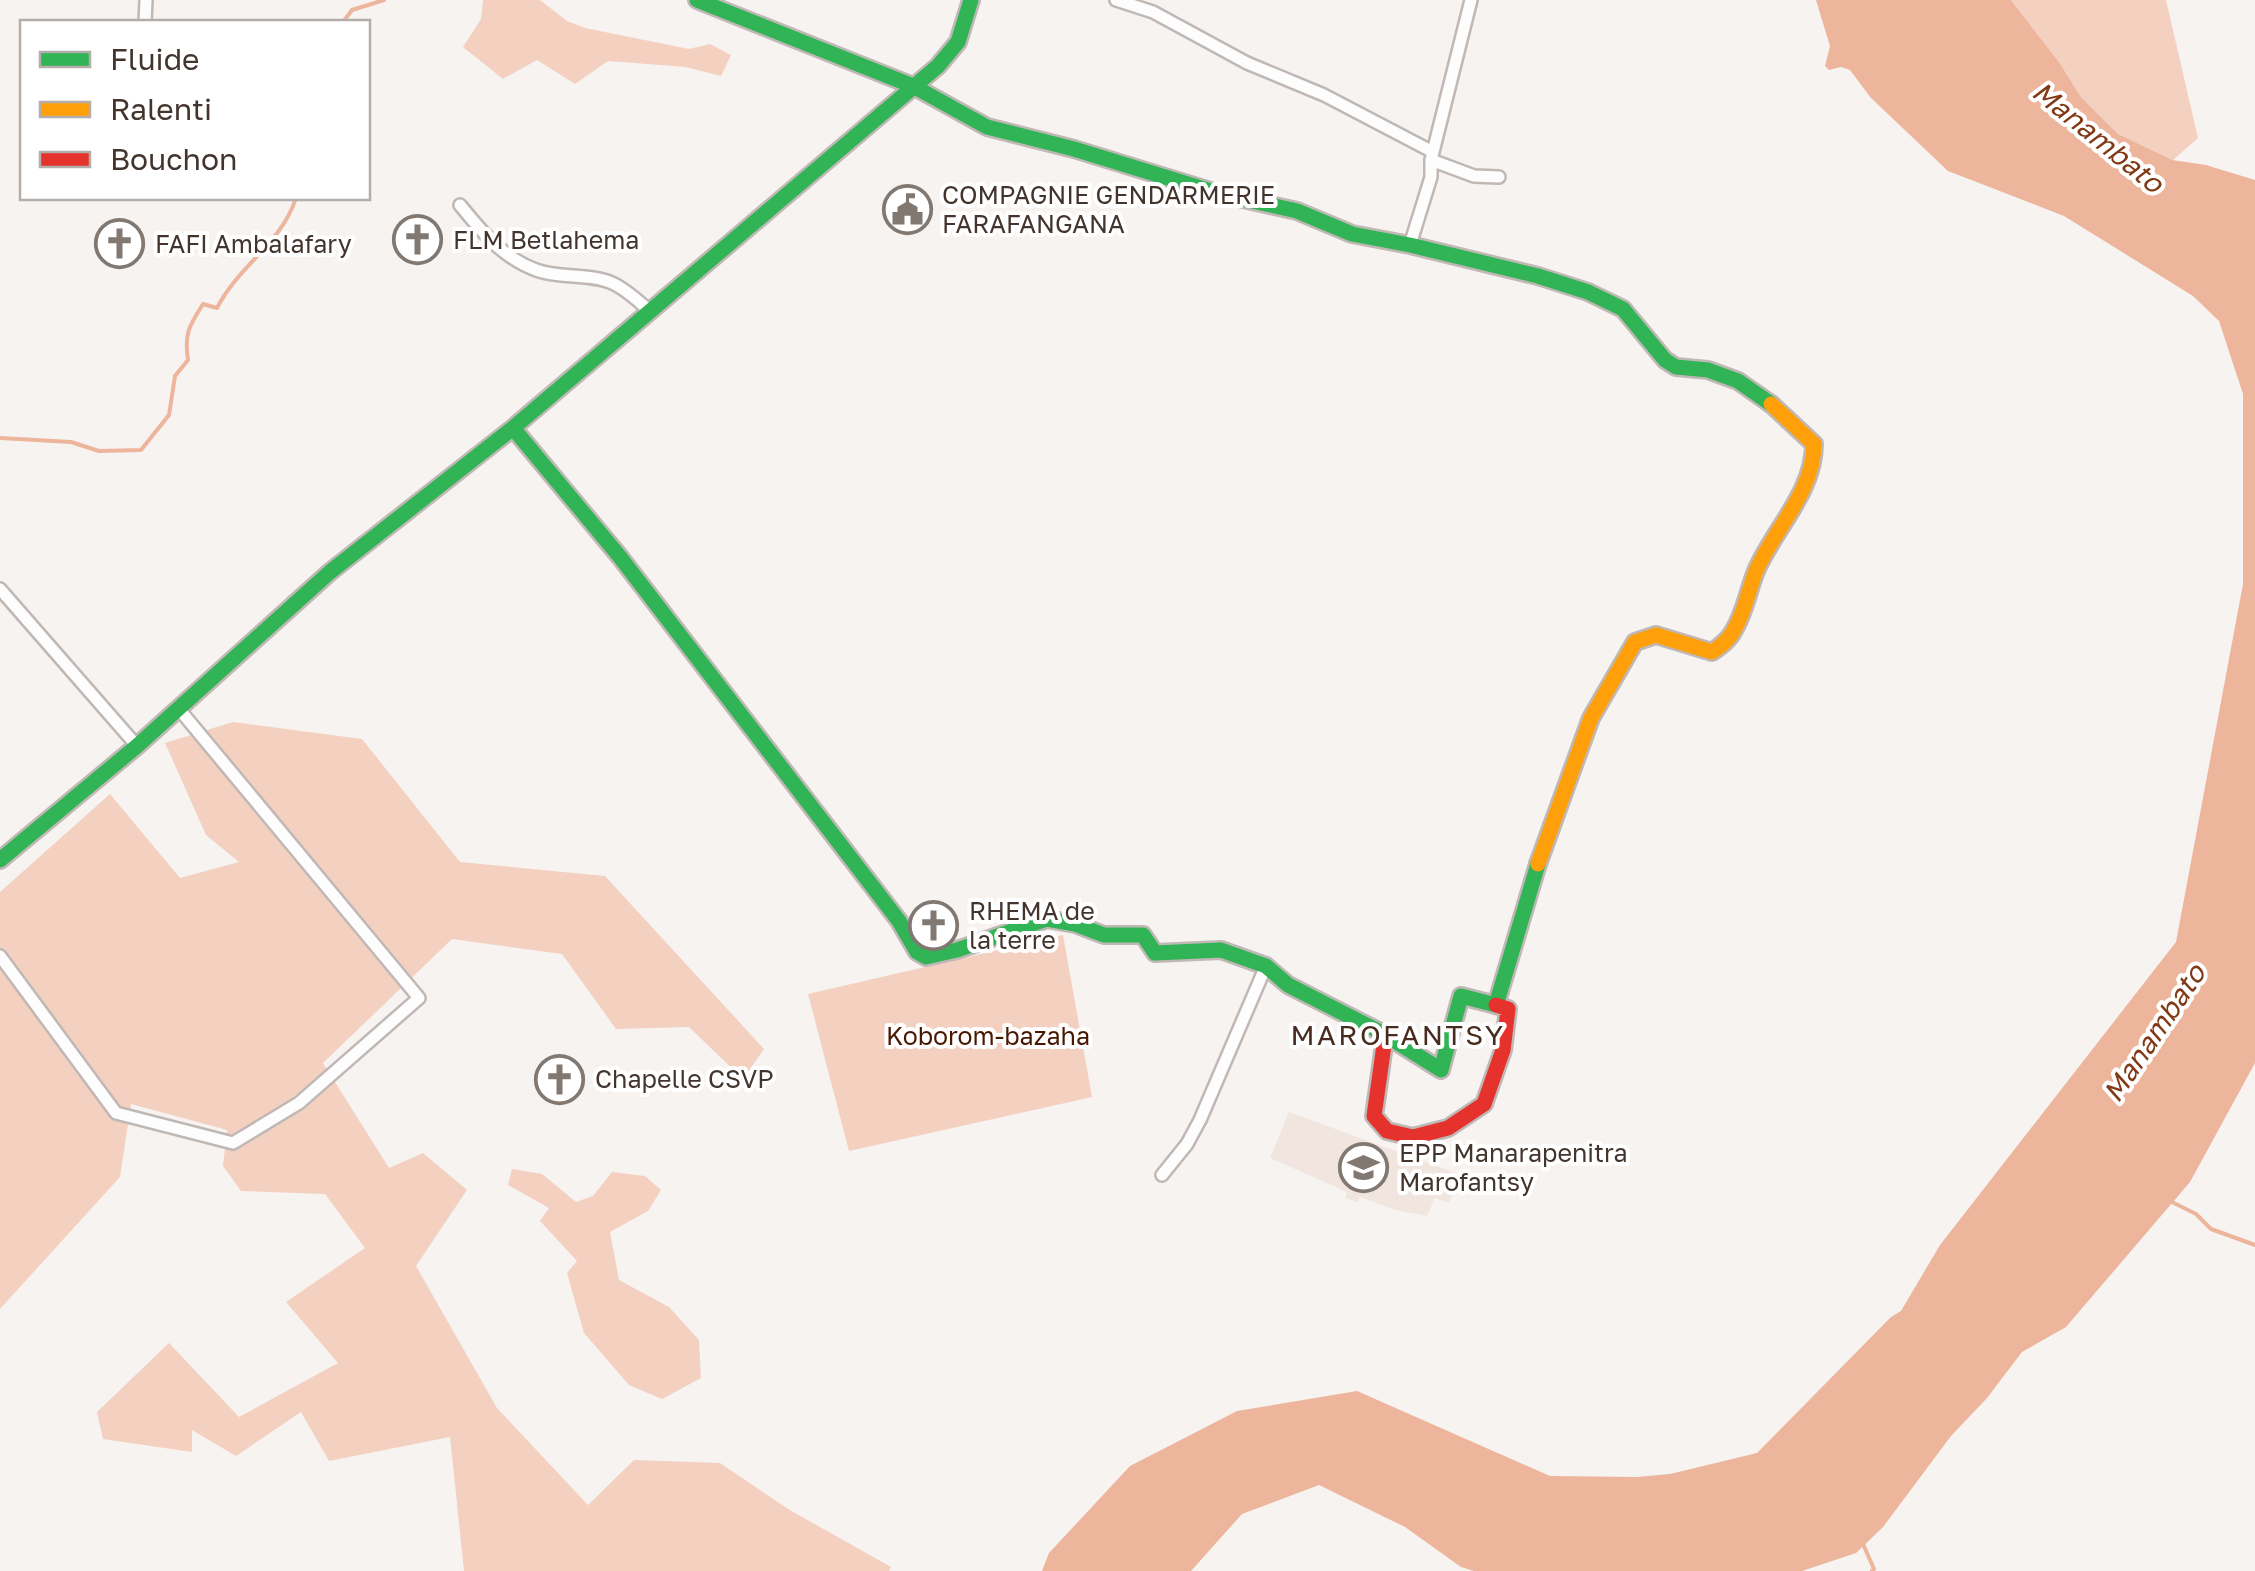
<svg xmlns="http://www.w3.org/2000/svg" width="2255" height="1571" font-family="'Golos Text',sans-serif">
	<rect width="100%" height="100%" fill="#f6f3f1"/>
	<!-- built -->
	<path fill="#f1e5e0" d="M1289,1112L1461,1175L1449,1203L1435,1198L1427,1216L1395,1210L1360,1197L1357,1202L1345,1198L1347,1192L1270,1158Z"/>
	<!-- green -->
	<path fill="#f4d0c1" d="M483,0H540L567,21L585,28L689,49L710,44L731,55L721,76L686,67L608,61L575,84L537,60L503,79L463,47L481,19Z
		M2011,0H2166L2198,138L2172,161L2118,134L2081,97L2059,62Z
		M233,722L362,739L460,862L605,876L764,1049L743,1079L689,1027L616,1029L562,954L452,939L323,1063L389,1168L423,1153L467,1190L416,1266L497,1408L588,1505L634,1460L720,1463L788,1509L891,1567L889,1571H464L450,1437L329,1461L301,1412L236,1456L192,1430V1452L103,1439L97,1412L169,1343L239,1417L338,1363L286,1302L365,1248L325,1194L241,1191L223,1166L227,1130L131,1104L120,1177L0,1309V892L110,794L180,878L239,862L206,835L165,743Z
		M1063,935L1092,1097L849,1151L808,994Z
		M512,1169L542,1174L576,1202L593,1196L612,1172L645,1176L661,1190L648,1211L610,1232L619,1280L669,1307L699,1340L701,1378L662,1399L629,1385L584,1333L567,1273L577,1261L540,1221L549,1208L508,1185Z"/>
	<!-- water -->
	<path fill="#edb59c" d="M1816,0H2011L2059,62L2081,97L2118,134L2172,160L2206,165L2255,180V1063L2190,1182L2066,1327L2022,1352L1987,1398L1951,1436L1883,1527L1856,1553L1802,1571H1474L1461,1567L1405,1527L1319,1485L1242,1514L1191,1571H1042L1049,1553L1130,1466L1237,1411L1357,1391L1550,1476L1637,1477L1670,1474L1757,1453L1891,1317L1901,1311L1940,1245L2176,942L2243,584V394L2219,321L2193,296L2064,216L1948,171L1871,98L1850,70L1841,67L1829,70L1825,66L1830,46Z"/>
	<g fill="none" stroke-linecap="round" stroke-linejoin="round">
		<!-- stream -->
		<path stroke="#edb59c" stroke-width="4" d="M343,22L352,10L384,0
			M0,438L71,442L99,451L141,450L169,415L175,376L188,360C184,334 189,326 203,304L217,308C239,265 281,244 296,198
			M2170,1201L2196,1214L2211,1229L2255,1245
			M1863,1544L1874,1569L1872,1571"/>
		<defs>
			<path id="street" d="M1116,0L1153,12L1247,63L1324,95L1433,152
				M145,22L146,0
				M1431,160L1474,176L1499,177
				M460,205C482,232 503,258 536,270C560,279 589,273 612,283C626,289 639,302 650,311
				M1410,245L1431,177V160L1471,0
				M0,589L137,746
				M0,956L116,1113L233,1143L299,1103L419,998L179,709
				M1162,1175L1187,1144L1200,1120L1266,966"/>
			<path id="fast" d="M697,0L913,86L987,127L1074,149L1217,193L1297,211L1352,234L1410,245L1538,276L1588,292L1623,309L1665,360L1676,367L1708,370L1738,381L1771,404
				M513,428L620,557L899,921L917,952L926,957L957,950L1047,919L1075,924L1104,935H1143L1155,953L1221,950L1266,966L1288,985L1382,1033L1383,1037
				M0,860L137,746L330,572L513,428L938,66L958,42L971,0
				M1382,1033L1441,1070L1461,996L1496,1005L1538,864"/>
			<path id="slow" d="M1538,864L1591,718L1635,642L1656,635L1712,652C1721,646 1729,640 1734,630C1745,612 1748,591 1756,571C1774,529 1814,492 1814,444L1771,404"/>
			<path id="jam" d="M1383,1037L1384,1045L1374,1116L1387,1131L1413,1137L1448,1128L1484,1104L1503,1050L1508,1009L1496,1005"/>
		</defs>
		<!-- street casing -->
		<use href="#street" stroke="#c0b8b5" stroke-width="16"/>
		<!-- fast casing -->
		<use href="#fast" stroke="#c0b8b5" stroke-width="20"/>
		<!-- slow casing -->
		<use href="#slow" stroke="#c0b8b5" stroke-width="20"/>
		<!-- jam casing -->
		<use href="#jam" stroke="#c0b8b5" stroke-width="20"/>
		<!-- street -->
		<use href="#street" stroke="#fefdfd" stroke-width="11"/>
		<!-- fast -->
		<use href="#fast" stroke="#30b455" stroke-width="15"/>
		<!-- slow -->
		<use href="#slow" stroke="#ff9f0a" stroke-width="15"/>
		<!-- jam -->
		<use href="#jam" stroke="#e5322d" stroke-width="15"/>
	</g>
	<!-- icons -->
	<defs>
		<symbol id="civic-ring" viewBox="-11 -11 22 22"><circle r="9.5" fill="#fff" stroke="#827872" stroke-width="1.5"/><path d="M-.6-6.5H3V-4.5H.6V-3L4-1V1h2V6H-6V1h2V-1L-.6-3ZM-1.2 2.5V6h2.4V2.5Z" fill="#827872"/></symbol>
		<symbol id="church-ring" viewBox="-11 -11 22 22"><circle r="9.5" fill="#fff" stroke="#827872" stroke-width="1.5"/><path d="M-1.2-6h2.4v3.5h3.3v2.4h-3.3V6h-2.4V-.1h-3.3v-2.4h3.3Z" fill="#827872"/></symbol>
		<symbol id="school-ring" viewBox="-11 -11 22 22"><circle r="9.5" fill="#fff" stroke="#827872" stroke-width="1.5"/><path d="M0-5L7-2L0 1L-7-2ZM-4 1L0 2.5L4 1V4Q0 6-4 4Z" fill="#827872"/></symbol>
	</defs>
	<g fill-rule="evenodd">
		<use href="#civic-ring" x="880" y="182" width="55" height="55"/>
		<use href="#church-ring" x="390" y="212" width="55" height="55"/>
		<use href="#church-ring" x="92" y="216" width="55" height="55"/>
		<use href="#church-ring" x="906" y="898" width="55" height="55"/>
		<use href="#church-ring" x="532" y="1052" width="55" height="55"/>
		<use href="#school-ring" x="1336" y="1140" width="55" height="55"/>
	</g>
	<g text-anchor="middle" stroke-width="8" stroke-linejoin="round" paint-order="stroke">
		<!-- poi labels -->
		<g font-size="25" fill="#43352e" stroke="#fff" text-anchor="start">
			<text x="942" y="204">COMPAGNIE GENDARMERIE<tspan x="942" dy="29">FARAFANGANA</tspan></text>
			<text x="453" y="249">FLM Betlahema</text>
			<text x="155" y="253">FAFI Ambalafary</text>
			<text x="969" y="920">RHEMA de<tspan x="969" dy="29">la terre</tspan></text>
			<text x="595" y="1088">Chapelle CSVP</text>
			<text x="1399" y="1162">EPP Manarapenitra<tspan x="1399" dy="29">Marofantsy</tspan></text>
		</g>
		<!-- park labels -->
		<g font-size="25" fill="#491800" stroke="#fff">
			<text x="988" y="1045">Koborom-bazaha</text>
		</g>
		<!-- water labels -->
		<g font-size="28" font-style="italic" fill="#823a16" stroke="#fff">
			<text transform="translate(2098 137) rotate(39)" y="10">Manambato</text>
			<text transform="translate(2154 1033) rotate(-56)" y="10">Manambato</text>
		</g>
		<!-- neighbourhood labels -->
		<g font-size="28" letter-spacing="2.5" fill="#492c20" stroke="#fff">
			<text x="1398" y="1045">MAROFANTSY</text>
		</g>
	</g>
	<!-- legend -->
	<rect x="20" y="20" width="350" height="180" fill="#ffffff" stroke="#b4aeab" stroke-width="2.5"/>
	<rect x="40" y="52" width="50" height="15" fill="#30b455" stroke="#b4aeab" stroke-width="2.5"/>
	<text x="110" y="70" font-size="30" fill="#43352e">Fluide</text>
	<rect x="40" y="102" width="50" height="15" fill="#ff9f0a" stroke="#b4aeab" stroke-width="2.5"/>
	<text x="110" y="120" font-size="30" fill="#43352e">Ralenti</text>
	<rect x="40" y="152" width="50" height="15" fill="#e5322d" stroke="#b4aeab" stroke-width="2.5"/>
	<text x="110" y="170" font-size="30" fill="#43352e">Bouchon</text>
</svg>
